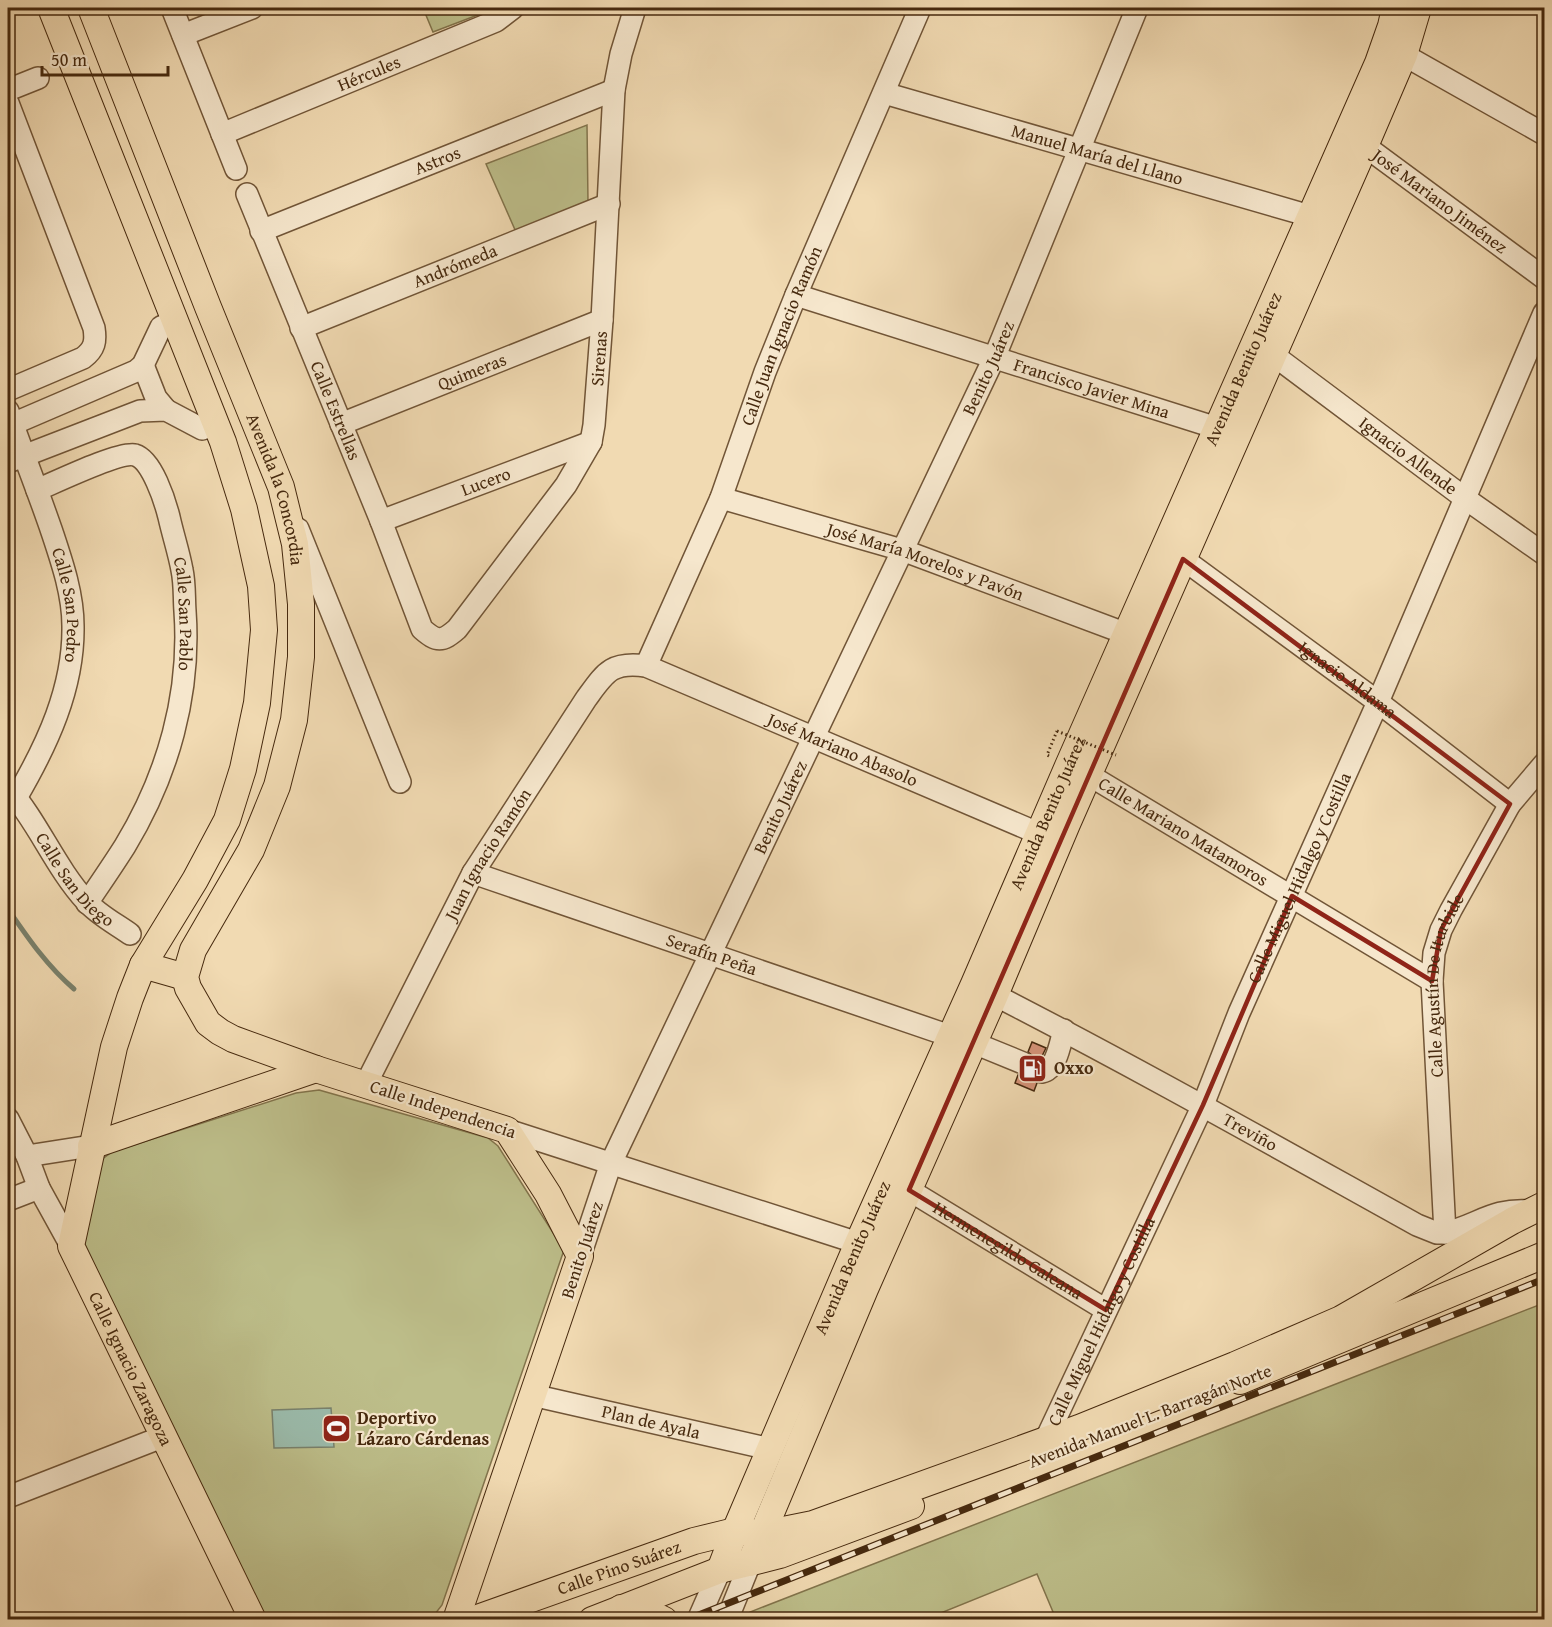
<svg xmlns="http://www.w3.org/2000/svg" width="1552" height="1627" font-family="'Gentium Book Plus',serif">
	<rect width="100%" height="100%" fill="#f1dab2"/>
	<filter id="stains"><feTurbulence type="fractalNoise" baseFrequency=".00333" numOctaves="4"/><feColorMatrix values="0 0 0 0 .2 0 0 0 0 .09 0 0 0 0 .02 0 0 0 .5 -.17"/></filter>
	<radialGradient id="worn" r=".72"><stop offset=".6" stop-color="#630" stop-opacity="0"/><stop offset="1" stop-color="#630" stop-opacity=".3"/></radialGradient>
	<!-- green -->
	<path fill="#bdbe8a" stroke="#82744c" stroke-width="1.5" d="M423,8H496L433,32Z
		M587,125L588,202L516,232L486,164Z
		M319,1090L488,1138L498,1146L564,1250L442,1605L435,1614L426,1620L263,1619L83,1252L101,1160L112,1152L296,1093Z
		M1544,1303V1619H1056L1037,1574L926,1619H746L750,1612Z"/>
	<!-- water -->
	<path fill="#9bbbab" stroke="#79816c" stroke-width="1.5" d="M331,1408L334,1447L274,1448L272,1410Z"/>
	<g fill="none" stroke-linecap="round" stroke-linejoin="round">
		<!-- stream -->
		<path stroke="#79816c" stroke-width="5" d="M8,909C28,938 47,966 74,989"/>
	</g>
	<!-- building -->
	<path fill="#d49277" stroke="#46290e" stroke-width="1.5" d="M1032,1042L1046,1048L1041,1058L1036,1061L1033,1056L1028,1052Z
		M1030,1074L1031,1077L1037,1083L1034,1091L1015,1083L1018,1075Z"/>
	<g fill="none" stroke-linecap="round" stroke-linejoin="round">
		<defs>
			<g id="minor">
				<path d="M172,8L236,169"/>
				<path d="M183,35L252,8"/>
				<path d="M1404,55L1544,134"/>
				<path d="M8,90L38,78"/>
				<path id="s1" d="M884,93L1310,216"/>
				<path d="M8,103L94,328C96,341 95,349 83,358L8,390"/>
				<path id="s2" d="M222,134L496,21L513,8"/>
				<path id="s3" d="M1365,146L1544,278"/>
				<path id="s4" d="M247,194L381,521L422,629C437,642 442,642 457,629L566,485L591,442L594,425L602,320L614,90L621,54L635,8"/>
				<path id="s5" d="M261,231L614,90"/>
				<path id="s6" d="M796,295L1217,428"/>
				<path id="s7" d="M301,328L609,204"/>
				<path id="s8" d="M1272,354L1466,499L1544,554"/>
				<path d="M143,365L156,398L166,410"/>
				<path id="s9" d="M8,411C22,451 38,491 52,532C62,562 73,594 73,626C74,688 47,745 16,798"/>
				<path id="s10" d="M341,424L602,320"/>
				<path d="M8,426L136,371L143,365L161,327L174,321"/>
				<path d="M8,462L140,411L166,410L202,429L216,424"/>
				<path id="s11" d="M37,490C56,482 120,451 135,455C152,460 165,501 169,517C173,535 179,553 182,570C185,584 184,598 185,611C191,694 168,775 125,846C113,865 100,884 87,903"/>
				<path id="s12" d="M721,498L902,550L1127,634"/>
				<path id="s13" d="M381,521L591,442"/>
				<path d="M298,529L400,782"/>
				<path id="s14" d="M1183,559L1378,702L1510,804"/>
				<path id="s15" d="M646,666L721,498L765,372L796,295L920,8"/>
				<path id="s16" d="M1089,775L1432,981"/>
				<path id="s17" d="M8,788C38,822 55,867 86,901C97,914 116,924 130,934"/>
				<path id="s18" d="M473,873L950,1036"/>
				<path id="s19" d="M983,989C1130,1064 1273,1145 1417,1225L1437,1233H1445C1479,1225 1492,1208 1530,1211"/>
				<path d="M974,1043L1023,1063"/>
				<path d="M1042,1072C1057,1069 1060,1043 1064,1030"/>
				<path id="s20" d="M366,1084L473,873L586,699C605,673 611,661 646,666L1040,834"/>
				<path d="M8,1119L27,1156L39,1188L71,1246"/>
				<path d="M507,1130L858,1243"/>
				<path d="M27,1156L91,1146"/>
				<path id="s21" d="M909,1190L1106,1310"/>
				<path d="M8,1200L39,1188"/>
				<path id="s22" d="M1445,1233L1432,981L1434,953L1441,930L1451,910L1510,804L1544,764"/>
				<path id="s23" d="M580,1256L611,1163L995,356L1137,8"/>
				<path id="s24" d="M532,1395L770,1449"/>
				<path id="s25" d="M1046,1439L1203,1105L1239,1013L1378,702L1544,313"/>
				<path d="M8,1497L162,1437"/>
				<path d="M698,1620L720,1570"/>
				<path d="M727,1620L750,1563"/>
			</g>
			<g id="major">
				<path id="s26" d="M51,8L223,442L244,509L261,586L264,630L257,703L243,769L227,820L195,880L143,965L130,998L114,1047L71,1246L253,1620"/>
				<path id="s27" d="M91,8L208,307L281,487L295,544L301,604V657L294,720L277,786L251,850L193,950L185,977L188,988L208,1023L220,1032L233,1039L316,1069L507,1130L548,1194L580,1256L456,1620"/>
				<path d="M143,965L185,977"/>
				<path d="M91,1146L316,1069"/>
				<path d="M1240,1381L1544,1255"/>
				<path d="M750,1563L865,1289L995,995L1067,824L1365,146L1404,55L1418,8"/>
				<path id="s28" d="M720,1570L735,1531L858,1243L974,984L1068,766L1378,63L1391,26L1395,8"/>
				<path d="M621,1608L652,1614L664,1620"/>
				<path id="s29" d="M472,1620L694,1541L735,1531L763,1534L813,1524L1079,1428L1235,1365L1341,1319L1512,1221L1544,1205"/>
				<path d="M592,1620L720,1570L780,1555L911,1506"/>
			</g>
		</defs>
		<!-- minor casing -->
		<use href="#minor" stroke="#715537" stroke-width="24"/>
		<!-- major casing -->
		<use href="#major" stroke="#46290e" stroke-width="28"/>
		<!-- path -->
		<path stroke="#46290e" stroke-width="3" stroke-dasharray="1.5 3" stroke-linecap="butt" d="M1049,756L1047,755L1057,731"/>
		<!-- minor -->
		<use href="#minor" stroke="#f6e7cd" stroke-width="21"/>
		<!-- major -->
		<use href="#major" stroke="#f1dab2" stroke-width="26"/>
		<defs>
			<path id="rail" d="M686,1620L1544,1279"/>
		</defs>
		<!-- rail casing -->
		<use href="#rail" stroke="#46290e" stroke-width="7"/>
		<!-- rail -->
		<use href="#rail" stroke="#f6e7cd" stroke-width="4.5" stroke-dasharray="14" stroke-linecap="butt"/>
		<!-- path-bridge -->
		<path stroke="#46290e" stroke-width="3" stroke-dasharray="1.5 3" stroke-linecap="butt" d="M1057,731L1116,755"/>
	</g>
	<!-- marked area -->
	<path fill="none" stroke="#8f2418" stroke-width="4.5" stroke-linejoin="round" d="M1183,559L1510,804L1441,930L1432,981L1292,896L1203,1105L1106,1310L909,1190Z"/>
	<!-- icons -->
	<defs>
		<symbol id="fuel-square" viewBox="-11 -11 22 22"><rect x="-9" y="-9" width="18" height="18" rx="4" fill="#8f2418" stroke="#f6e7cd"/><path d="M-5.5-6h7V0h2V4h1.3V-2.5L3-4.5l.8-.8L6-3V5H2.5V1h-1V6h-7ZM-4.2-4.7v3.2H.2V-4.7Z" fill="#fff"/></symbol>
		<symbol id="stadium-square" viewBox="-11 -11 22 22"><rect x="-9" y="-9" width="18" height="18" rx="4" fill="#8f2418" stroke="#f6e7cd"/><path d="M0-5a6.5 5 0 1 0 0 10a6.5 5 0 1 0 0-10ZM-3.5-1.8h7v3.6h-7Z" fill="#fff"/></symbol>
	</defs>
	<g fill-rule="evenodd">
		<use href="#fuel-square" x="1016" y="1052" width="33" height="33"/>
		<use href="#stadium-square" x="320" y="1412" width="33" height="33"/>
	</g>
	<g text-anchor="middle" stroke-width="4.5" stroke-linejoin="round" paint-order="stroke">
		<!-- street labels -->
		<g font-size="18" fill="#46290e" stroke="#f6e7cd">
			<text dy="6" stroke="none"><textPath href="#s2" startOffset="159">Hércules</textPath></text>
			<text dy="6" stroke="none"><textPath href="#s1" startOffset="222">Manuel María del Llano</textPath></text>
			<text dy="6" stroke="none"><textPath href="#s5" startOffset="190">Astros</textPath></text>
			<text dy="6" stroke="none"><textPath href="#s3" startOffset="93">José Mariano Jiménez</textPath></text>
			<text dy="6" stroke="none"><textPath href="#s7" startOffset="166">Andrómeda</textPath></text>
			<text dy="6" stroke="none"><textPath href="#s15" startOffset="357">Calle Juan Ignacio Ramón</textPath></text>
			<text dy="6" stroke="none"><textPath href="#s4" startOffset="824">Sirenas</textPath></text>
			<text dy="6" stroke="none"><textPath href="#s23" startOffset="978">Benito Juárez</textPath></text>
			<text dy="6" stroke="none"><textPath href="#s28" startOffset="1310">Avenida Benito Juárez</textPath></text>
			<text dy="6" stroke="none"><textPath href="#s10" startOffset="141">Quimeras</textPath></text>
			<text dy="6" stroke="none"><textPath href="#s6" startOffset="310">Francisco Javier Mina</textPath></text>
			<text dy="6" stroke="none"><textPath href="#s4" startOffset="234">Calle Estrellas</textPath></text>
			<text dy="6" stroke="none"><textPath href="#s8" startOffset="170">Ignacio Allende</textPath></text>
			<text dy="6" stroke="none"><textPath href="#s13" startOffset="112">Lucero</textPath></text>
			<text dy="6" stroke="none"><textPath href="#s27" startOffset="516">Avenida la Concordia</textPath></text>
			<text dy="6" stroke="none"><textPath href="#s12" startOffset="214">José María Morelos y Pavón</textPath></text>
			<text dy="6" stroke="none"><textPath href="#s9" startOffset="204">Calle San Pedro</textPath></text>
			<text dy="6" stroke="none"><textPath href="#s11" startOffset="276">Calle San Pablo</textPath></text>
			<text dy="6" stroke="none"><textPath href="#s14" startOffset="204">Ignacio Aldama</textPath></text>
			<text dy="6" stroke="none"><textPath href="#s20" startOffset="732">José Mariano Abasolo</textPath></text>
			<text dy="6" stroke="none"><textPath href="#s23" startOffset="492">Benito Juárez</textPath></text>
			<text dy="6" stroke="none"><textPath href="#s28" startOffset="825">Avenida Benito Juárez</textPath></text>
			<text dy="6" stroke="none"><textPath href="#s16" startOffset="110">Calle Mariano Matamoros</textPath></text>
			<text dy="6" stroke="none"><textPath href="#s20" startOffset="260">Juan Ignacio Ramón</textPath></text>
			<text dy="6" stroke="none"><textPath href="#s17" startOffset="114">Calle San Diego</textPath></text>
			<text dy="6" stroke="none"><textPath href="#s25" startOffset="616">Calle Miguel Hidalgo y Costilla</textPath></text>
			<text dy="6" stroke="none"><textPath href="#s18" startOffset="252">Serafín Peña</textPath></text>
			<text dy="6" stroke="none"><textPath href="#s22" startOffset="250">Calle Agustín De Iturbide</textPath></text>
			<text transform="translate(443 1109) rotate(18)" y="6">Calle Independencia</text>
			<text dy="6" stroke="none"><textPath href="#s19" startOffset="303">Treviño</textPath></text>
			<text transform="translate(582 1250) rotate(-72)" y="6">Benito Juárez</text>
			<text dy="6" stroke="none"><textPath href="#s21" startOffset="116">Hermenegildo Galeana</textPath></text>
			<text dy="6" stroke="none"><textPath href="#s28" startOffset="339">Avenida Benito Juárez</textPath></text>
			<text dy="6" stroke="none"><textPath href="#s25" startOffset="130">Calle Miguel Hidalgo y Costilla</textPath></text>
			<text dy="6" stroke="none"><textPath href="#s26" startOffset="1449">Calle Ignacio Zaragoza</textPath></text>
			<text transform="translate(1150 1416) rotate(-21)" y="6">Avenida Manuel L. Barragán Norte</text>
			<text dy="6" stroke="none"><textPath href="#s24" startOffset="122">Plan de Ayala</textPath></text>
			<text dy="6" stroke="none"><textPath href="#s29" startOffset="156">Calle Pino Suárez</textPath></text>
		</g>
		<!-- poi labels -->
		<g font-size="18" font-weight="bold" fill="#46290e" stroke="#f6e7cd" text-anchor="start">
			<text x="1054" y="1074">Oxxo</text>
			<text x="357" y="1424">Deportivo<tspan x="357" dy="21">Lázaro Cárdenas</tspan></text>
		</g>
	</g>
	<!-- margin -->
	<rect width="1552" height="1627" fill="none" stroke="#f1dab2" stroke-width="30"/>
	<rect x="9" y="9" width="1534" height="1609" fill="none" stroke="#46290e" stroke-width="3"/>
	<rect x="15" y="15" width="1522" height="1597" fill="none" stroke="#46290e" stroke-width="1.5"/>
	<!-- scale -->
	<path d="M42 66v9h126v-9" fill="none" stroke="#46290e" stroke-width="3"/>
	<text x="51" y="66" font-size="18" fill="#46290e" stroke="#f6e7cd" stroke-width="4.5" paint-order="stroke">50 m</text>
	<rect width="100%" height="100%" filter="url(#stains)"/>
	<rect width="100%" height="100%" fill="url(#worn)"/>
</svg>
